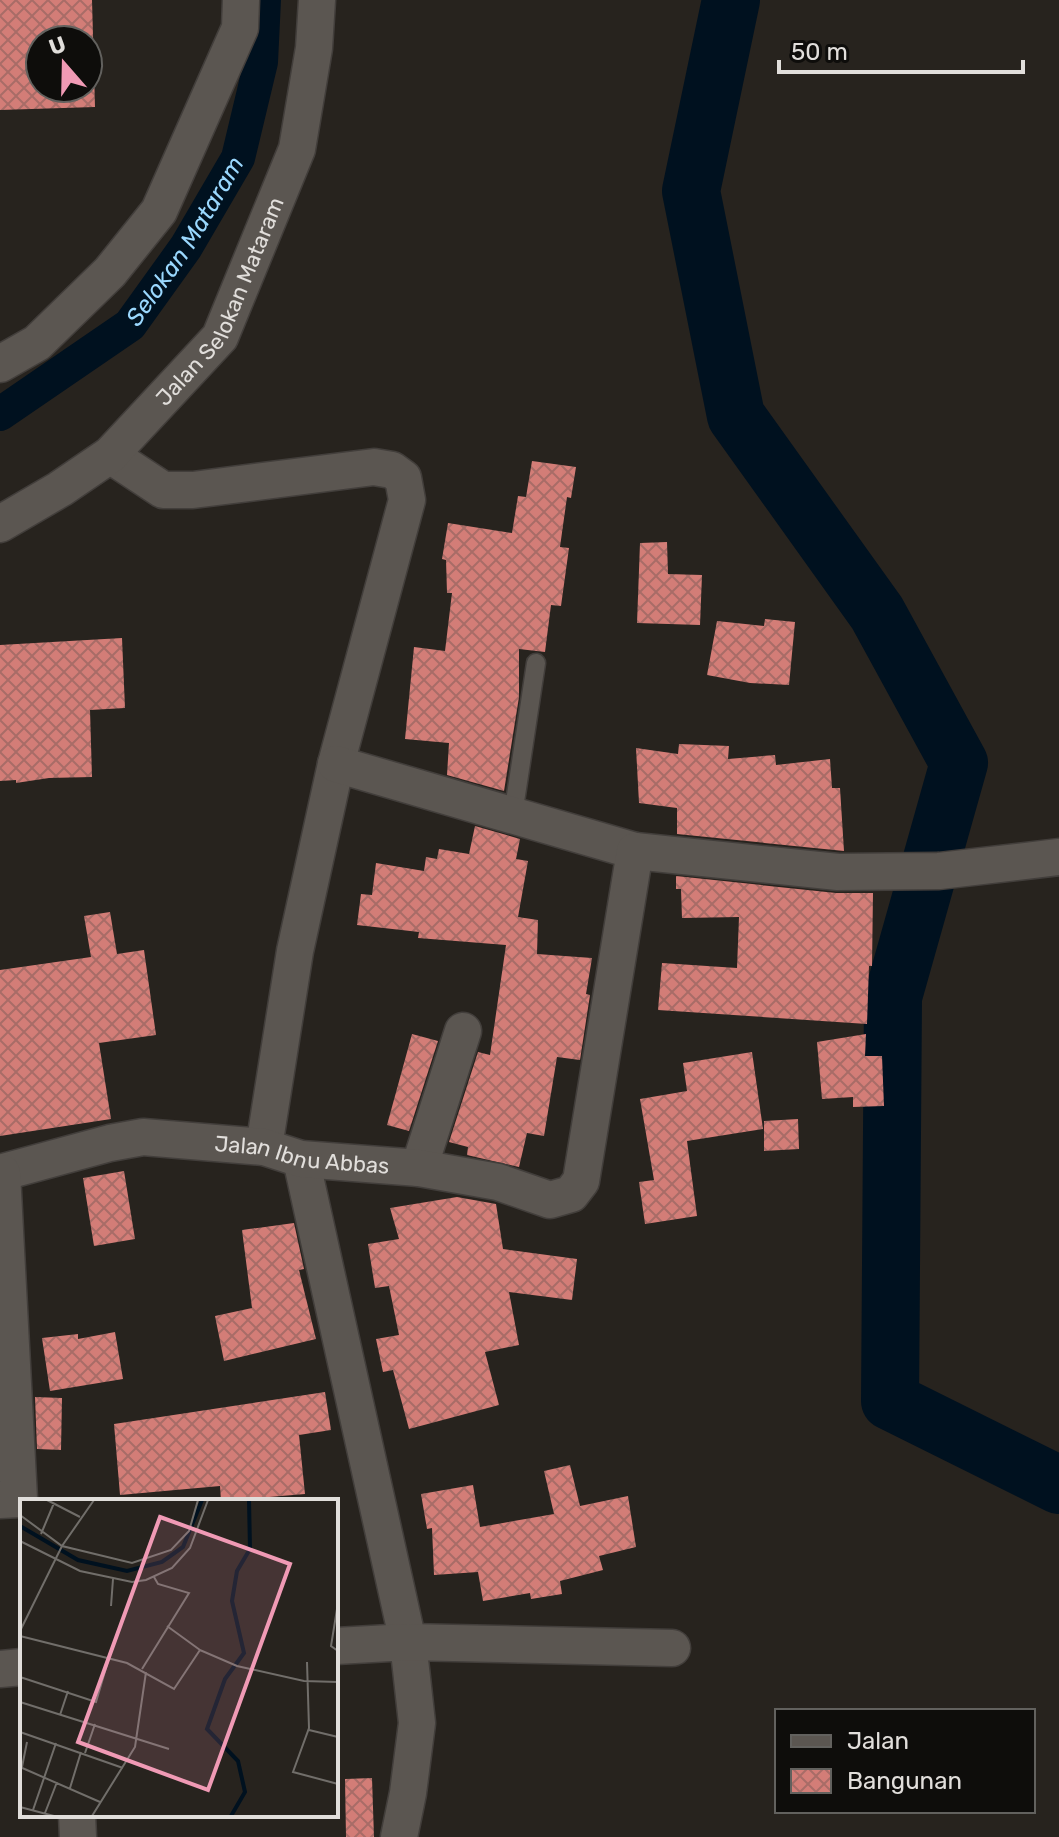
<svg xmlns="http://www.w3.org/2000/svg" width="1059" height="1837" font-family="Rubik,sans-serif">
	<defs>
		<pattern id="building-cross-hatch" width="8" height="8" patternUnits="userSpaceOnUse" patternTransform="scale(2)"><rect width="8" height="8" fill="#d37d77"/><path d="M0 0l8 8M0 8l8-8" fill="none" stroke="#a86c67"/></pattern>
	</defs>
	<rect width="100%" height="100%" fill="#27231e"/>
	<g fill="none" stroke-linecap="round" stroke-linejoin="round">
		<!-- canal -->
		<path stroke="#00111f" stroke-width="34" id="s1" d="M0,414L130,325L186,247L238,158L261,62L264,0"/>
		<!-- river -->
		<path stroke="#00111f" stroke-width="58" d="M731,0L691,191L736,416L877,613L959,763L893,997L890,1401L1059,1485"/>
	</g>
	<!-- building -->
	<path fill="url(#building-cross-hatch)" fill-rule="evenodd" d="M0,0H92L95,107L0,110ZM40,40H88V88H40Z
		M532,461L576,467L571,498L567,497L560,547L569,548L561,606L551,605L545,652L519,649V697L504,791L447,775L449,743L405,739L414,647L445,651L452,593H447L446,560L442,559L448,523L512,533L518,496L526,497Z
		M667,542L668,574L702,575L700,625L637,623L640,543Z
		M765,619L795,622L789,685L750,683L707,675L717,621L764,626Z
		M122,638L125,708L90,710L92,777L49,778L16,783V780L0,781V645Z
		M679,744L729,746L728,759L775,755L776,765L830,759L832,788H840L844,851L677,834V808L639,803L636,748L678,754Z
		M475,826L520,839L516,859L528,861L518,917L538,920L537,954L592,958L586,994L590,995L580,1060L557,1057L544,1136L527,1133L519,1167L467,1155L468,1147L449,1142L478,1052L490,1055L506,945L418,938L419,932L357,925L361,894L372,895L376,863L424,871L426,857L437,859L439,849L469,854Z
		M676,876L836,893H873L872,966H869L867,1024L658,1010L662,963L737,968L739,917L682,918L681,889H676Z
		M110,912L117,954L144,950L156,1035L99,1043L111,1119L0,1136V970L91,957L84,916Z
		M412,1034L438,1041L409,1131L387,1125Z
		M866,1034L865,1056H882L884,1106L853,1107V1097L822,1099L817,1042Z
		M752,1052L763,1129L687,1141L697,1216L645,1224L639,1182L654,1180L640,1099L687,1091L683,1063Z
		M798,1119L799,1149L764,1151V1121Z
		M124,1171L135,1239L94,1246L83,1178Z
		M457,1197L496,1204L503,1249L577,1259L572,1300L509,1292L519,1345L485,1352L499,1405L409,1429L393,1370L383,1372L376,1339L399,1335L389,1286L375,1288L368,1244L399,1239L390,1208Z
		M294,1223L304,1269L299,1270L316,1339L224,1361L215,1316L252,1308L242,1230Z
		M115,1332L123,1379L50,1391L42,1338L78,1334V1339Z
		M325,1392L331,1430L299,1435L305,1494L221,1501L220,1486L120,1495L114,1424Z
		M35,1397L62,1398L61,1450L37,1449Z
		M570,1465L580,1506L628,1496L636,1547L599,1556L603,1570L560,1581L562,1594L531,1599L530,1593L483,1601L478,1572L434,1575L432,1528L427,1529L421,1494L473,1485L480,1527L554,1514L544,1471Z
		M372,1778L374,1837H346L345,1779Z"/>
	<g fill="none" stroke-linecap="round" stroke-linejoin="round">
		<defs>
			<path id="lane" d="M513,815L536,663"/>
			<g id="street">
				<path d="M0,364L37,343L110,272L159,211L240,28L241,0"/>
				<path d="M110,455L163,490H193L374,467L392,470L403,478L407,500L336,764L295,951L264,1147"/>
				<path id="s2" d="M0,524L60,489L110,455L220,337L297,149L314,48L317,0"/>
				<path d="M336,764L635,851"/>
				<path d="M301,1159L408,1642L417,1723L408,1793L399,1837"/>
				<path d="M419,1168L463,1031"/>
				<path id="s3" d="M0,1173L110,1143L143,1137L264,1147L301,1159L419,1168L498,1182L550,1200L571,1194L581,1181L635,851L838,872L939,871L1059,857"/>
				<path d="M0,1500L19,1499L2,1173"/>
				<path d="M336,1646L408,1642L672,1648"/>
				<path d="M0,1669L22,1667"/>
				<path d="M77,1815L78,1837"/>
			</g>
		</defs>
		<!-- lane casing -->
		<use href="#lane" stroke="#423e3b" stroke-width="21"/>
		<!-- street casing -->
		<use href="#street" stroke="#423e3b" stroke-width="39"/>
		<!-- lane -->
		<use href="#lane" stroke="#5b5651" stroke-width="18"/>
		<!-- street -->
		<use href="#street" stroke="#5b5651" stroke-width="36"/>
	</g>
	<g text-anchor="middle" stroke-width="8" stroke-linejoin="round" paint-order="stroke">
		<!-- street labels -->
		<g font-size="22" fill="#e1dedb" stroke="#0e0d0b">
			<text dy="8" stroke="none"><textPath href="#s2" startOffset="322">Jalan Selokan Mataram</textPath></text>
			<text dy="8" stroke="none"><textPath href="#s3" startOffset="308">Jalan Ibnu Abbas</textPath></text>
		</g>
		<!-- water labels -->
		<g font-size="24" font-style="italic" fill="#9ad8fe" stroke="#0e0d0b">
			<text dy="8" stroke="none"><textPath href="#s1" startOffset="258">Selokan Mataram</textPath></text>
		</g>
	</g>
	<!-- overview -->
	<g transform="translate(20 1499)">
		<rect width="318" height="318" fill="#27231e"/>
		<path fill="none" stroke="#00111f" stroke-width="4" d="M0,27L58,61L107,72L142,63L163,48L182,1M211,317L225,293L218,262L187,230L205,180L224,154L212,102L217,72L230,50L229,1"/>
		<path fill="none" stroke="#716e6a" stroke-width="2" d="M27,1L60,18M0,16L42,47L112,64L151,51L169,32L178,1M21,35L34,4M0,42L60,72L112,83L126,81L152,69L170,49L188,1M318,104L311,147L318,152M91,107L93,80M147,127L180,151M0,132L42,47L74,1M0,137L107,164L154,190L180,151L217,167L284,182L318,183M287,163L289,229L273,273L318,285M122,170L169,94L138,85L134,78M0,178L76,203L88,162M0,203L149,250M40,216L48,192M289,231L318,238M0,233L103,269M65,254L75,225M0,268L80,303M2,268L7,243M50,289L61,253M0,308L34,317M13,311L36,244M25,314L37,283M72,317L115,248L126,173"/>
		<path fill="#f09ab5" fill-opacity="0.15" stroke="#f09ab5" stroke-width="4" d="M140,18L270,65L188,291L58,243Z"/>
		<rect width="318" height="318" fill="none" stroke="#e1dedb" stroke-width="4"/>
	</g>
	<!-- legend -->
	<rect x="775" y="1709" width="260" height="104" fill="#0e0d0b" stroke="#62615e" stroke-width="2"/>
	<rect x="791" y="1735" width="40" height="12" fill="#5b5651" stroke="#62615e" stroke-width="2"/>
	<text x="847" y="1749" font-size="24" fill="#e1dedb">Jalan</text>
	<rect x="791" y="1769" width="40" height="24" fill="url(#building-cross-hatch)" stroke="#62615e" stroke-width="2"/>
	<text x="847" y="1789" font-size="24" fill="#e1dedb">Bangunan</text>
	<!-- north arrow -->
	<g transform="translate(64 64) rotate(340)"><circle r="38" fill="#0e0d0b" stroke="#62615e" stroke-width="2"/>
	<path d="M0-6L14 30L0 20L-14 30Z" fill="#f09ab5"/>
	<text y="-12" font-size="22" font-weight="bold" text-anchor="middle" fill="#e1dedb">U</text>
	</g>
	<!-- scale -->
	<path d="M779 60v12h244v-12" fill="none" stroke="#e1dedb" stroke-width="4"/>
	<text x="791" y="60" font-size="24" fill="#e1dedb" stroke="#0e0d0b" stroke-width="6" paint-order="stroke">50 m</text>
</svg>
